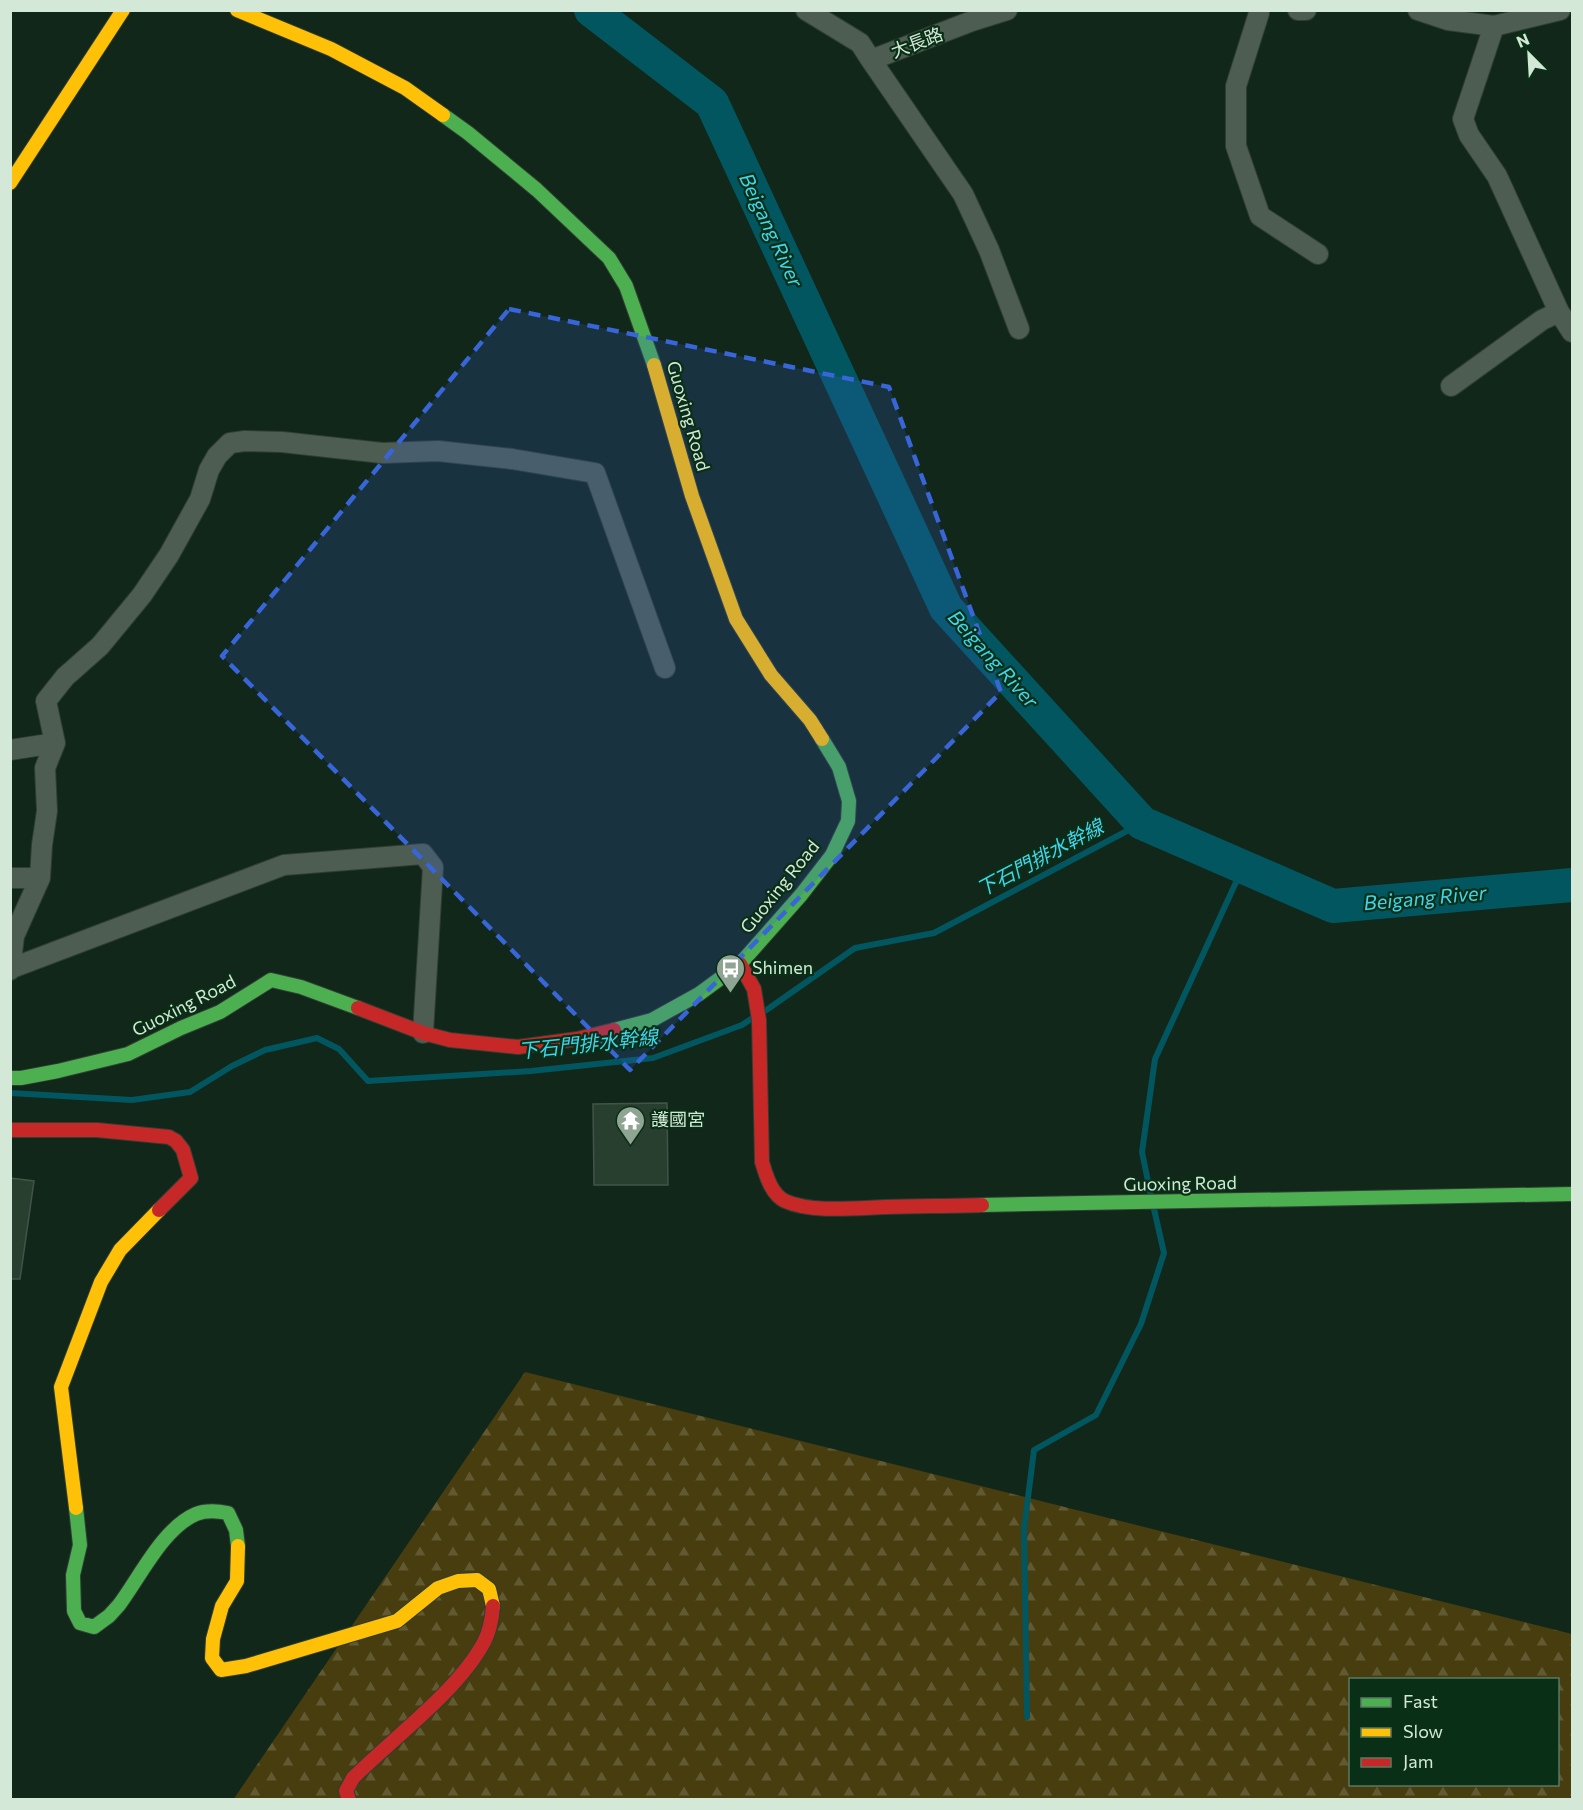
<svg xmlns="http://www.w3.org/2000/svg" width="1583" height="1810" font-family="Commissioner,'Noto Sans TC',sans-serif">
	<defs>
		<pattern id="forest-firs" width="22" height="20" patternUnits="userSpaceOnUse" patternTransform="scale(1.5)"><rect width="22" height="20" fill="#473d0f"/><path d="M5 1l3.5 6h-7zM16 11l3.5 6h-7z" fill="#615931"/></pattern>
	</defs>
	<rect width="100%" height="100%" fill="#112719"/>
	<!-- forest -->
	<path fill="url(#forest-firs)" fill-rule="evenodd" d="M525,1372L1572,1634V1799L233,1800ZM1350,1680H1558V1784H1350Z"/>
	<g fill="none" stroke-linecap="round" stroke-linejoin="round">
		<!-- stream -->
		<path stroke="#025660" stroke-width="6" d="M765,1011L855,948L934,933L1142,823
			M10,1093L132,1100L190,1092L232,1066L265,1050L317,1038L339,1049L368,1081L531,1071L653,1058L742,1025L751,1019
			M1151,1196L1142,1152L1155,1059L1243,867
			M1027,1717L1024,1529L1034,1450L1096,1415L1141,1324L1164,1253L1154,1209"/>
		<!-- river -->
		<path stroke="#025660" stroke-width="34" d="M591,10L712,103L946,608L1142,823L1333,906L1572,885"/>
	</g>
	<!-- building -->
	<path fill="#283f30" stroke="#425448" stroke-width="1.5" d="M667,1103L668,1185H594L593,1104Z
		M10,1178L34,1181L20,1279H10Z"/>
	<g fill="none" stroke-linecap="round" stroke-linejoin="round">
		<defs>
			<path id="street" d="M806,10L860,43L871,60L972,21L1007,10
				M1298,10H1306
				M1418,10L1448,20L1494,26L1560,10
				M1259,13L1236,86V146L1260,216L1318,254
				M1494,26L1463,119L1469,135L1497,176L1559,312L1572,332
				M871,60L963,194L989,250L1019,329
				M1451,386L1542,320L1559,312
				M10,750L55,743
				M10,878H40L14,936L10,970
				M40,878L42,845L47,811L45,768L55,743L46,701L65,677L100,646L142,595L169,555L200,499L209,470L217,456L230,443L245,441L282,442L382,453L438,451L512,459L595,473L665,668
				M12,968L284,865L423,854L433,867L423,1033"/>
			<path id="fast" d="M443,115L468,133L537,190L609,258L626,286L654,365
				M614,1030L652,1020L699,994L740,964L801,895L832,855L848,821L849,801L839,767L822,739
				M10,1078H21L58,1071L128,1054L181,1028L220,1012L271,980L301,987L358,1008
				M982,1205L1572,1194
				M76,1508L80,1545L73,1575L74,1611L80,1623L94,1627L109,1616L119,1605C140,1577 163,1528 196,1514C206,1510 218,1511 228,1513L236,1530L238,1546"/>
			<path id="slow" d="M237,10L331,49L405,88L443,115
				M10,183L123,10
				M654,365L692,496L736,619L771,675L810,720L822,739
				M76,1508L61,1387L101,1282L120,1250L159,1210
				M238,1546L237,1581L222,1606L213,1639L212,1658L221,1670L246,1666L397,1621L438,1588L458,1581L477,1580L489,1589L493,1606"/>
			<path id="jam" d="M740,964L754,989L759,1020L762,1162C766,1175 771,1194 785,1201C811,1213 857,1208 885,1207C918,1206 950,1206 982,1205
				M358,1008L423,1033L450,1040L518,1047L577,1039L614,1030
				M10,1130H97L169,1137L176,1141L183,1150L191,1178L159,1210
				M349,1800L346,1791L353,1778C393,1738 458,1691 484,1642C490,1631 492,1619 493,1606"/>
		</defs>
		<!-- street casing -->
		<use href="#street" stroke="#303e34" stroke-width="22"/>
		<!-- fast casing -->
		<use href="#fast" stroke="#303e34" stroke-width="16"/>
		<!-- slow casing -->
		<use href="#slow" stroke="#303e34" stroke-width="16"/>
		<!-- jam casing -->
		<use href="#jam" stroke="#303e34" stroke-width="16"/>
		<!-- street -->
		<use href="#street" stroke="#4e5d52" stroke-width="20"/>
		<!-- fast -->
		<use href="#fast" stroke="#4caf50" stroke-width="14"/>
		<!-- slow -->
		<use href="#slow" stroke="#ffc107" stroke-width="14"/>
		<!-- jam -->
		<use href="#jam" stroke="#c62828" stroke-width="14"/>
	</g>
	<!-- marked area -->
	<path fill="#3865d8" fill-opacity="0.2" stroke="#3865d8" stroke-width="4.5" stroke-dasharray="12 8" stroke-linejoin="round" d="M509,309L889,387L1001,692L630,1070L222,656Z"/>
	<!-- icons -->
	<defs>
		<symbol id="bus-pin" viewBox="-11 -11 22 30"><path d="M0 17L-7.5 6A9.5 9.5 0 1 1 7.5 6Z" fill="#90a494" stroke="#092f16"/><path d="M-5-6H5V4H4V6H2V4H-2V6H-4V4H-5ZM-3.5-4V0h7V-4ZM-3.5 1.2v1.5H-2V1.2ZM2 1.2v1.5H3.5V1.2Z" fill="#fff"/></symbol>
		<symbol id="temple-pin" viewBox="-11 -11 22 30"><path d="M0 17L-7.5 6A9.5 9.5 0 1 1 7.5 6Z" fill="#90a494" stroke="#092f16"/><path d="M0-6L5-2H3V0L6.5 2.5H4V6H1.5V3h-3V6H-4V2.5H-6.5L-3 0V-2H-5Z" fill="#fff"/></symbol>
	</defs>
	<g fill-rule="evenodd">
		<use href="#bus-pin" x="714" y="952" width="33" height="45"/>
		<use href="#temple-pin" x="614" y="1104" width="33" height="45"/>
	</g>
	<g text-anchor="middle" stroke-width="4.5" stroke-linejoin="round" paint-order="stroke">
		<!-- street labels -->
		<g font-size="18" fill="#d4e8d7" stroke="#092f16">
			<text transform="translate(917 43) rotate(-21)" y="6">大長路</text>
			<text transform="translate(688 416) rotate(74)" y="6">Guoxing Road</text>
			<text transform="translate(780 887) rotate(-51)" y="6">Guoxing Road</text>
			<text transform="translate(184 1006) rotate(-27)" y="6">Guoxing Road</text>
			<text transform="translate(1180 1184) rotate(-1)" y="6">Guoxing Road</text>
		</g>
		<!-- poi labels -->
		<g font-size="18" fill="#d4e8d7" stroke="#092f16" text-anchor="start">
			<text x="752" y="974">Shimen</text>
			<text x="651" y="1126">護國宮</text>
		</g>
		<!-- water labels -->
		<g font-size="20" font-style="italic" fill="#41d4ec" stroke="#092f16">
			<text transform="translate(771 230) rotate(65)" y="7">Beigang River</text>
			<text transform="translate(993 659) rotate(48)" y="7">Beigang River</text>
			<text transform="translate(1040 858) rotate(-28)" y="7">下石門排水幹線</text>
			<text transform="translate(1425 898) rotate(-5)" y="7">Beigang River</text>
			<text transform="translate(588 1044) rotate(-6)" y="7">下石門排水幹線</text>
		</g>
	</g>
	<!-- border -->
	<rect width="1583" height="1810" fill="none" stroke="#d4e8d7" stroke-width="24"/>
	<!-- legend -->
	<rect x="1349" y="1678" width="210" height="108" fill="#092f16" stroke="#5a7963" stroke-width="1.5"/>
	<rect x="1361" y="1698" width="30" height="9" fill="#4caf50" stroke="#5a7963" stroke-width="1.5"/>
	<text x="1403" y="1708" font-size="18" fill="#d4e8d7">Fast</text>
	<rect x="1361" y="1728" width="30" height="9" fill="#ffc107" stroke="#5a7963" stroke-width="1.5"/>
	<text x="1403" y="1738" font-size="18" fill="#d4e8d7">Slow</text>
	<rect x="1361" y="1758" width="30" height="9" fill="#c62828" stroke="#5a7963" stroke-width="1.5"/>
	<text x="1403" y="1768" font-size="18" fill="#d4e8d7">Jam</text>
	<!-- north arrow -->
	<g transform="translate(1529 54) rotate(336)" stroke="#092f16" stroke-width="4.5" paint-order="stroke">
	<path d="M0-4.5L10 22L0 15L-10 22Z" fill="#d4e8d7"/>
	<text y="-9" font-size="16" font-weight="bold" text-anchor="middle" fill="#d4e8d7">N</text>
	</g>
</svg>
